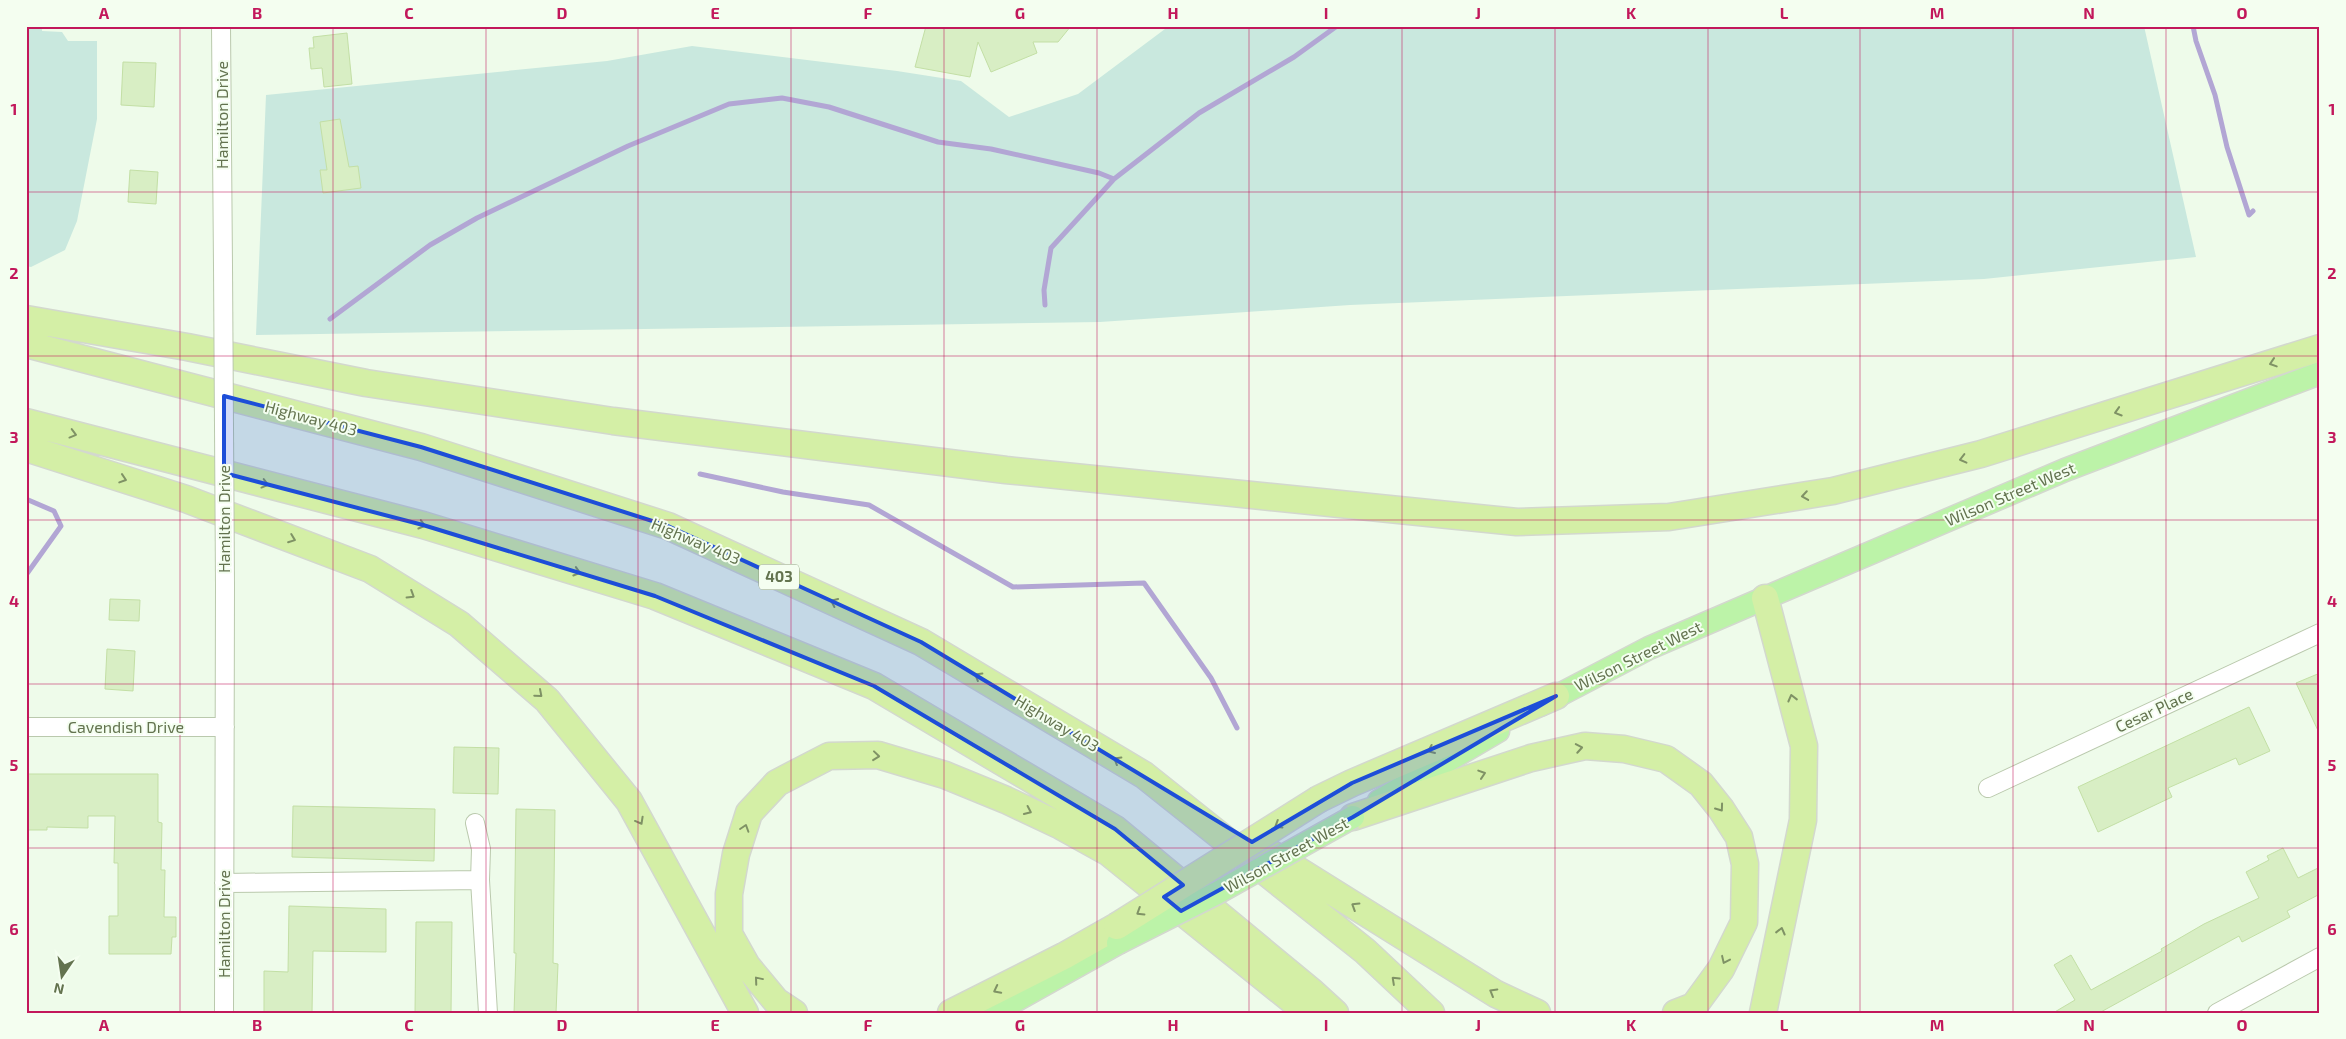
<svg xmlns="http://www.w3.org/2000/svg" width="2346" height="1039" font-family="'Exo 2',sans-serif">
	<rect width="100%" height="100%" fill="#eefbea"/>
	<!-- green -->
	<path fill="#c9e8de" d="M26,26H42V31L62,32L68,41H97V119L77,221L65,250L31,267L26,266Z
		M1169,26H2144L2196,257L1984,279L1350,305L1100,322L256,335L266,95L607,61L692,46L897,71L961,81L1009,117L1078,94Z"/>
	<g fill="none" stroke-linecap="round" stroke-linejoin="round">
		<!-- stream -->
		<path stroke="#b2a6d4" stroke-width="5" d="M2193,26L2196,41L2215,95L2227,147L2249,215L2253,211
			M1045,305L1044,290L1051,248L1114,179L1199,113L1294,57L1337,26
			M330,319L430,245L477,218L628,146L729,104L782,98L829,107L938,142L991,149L1099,173L1114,179
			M700,474L783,492L869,505L1013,587L1144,583L1211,678L1237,728
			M26,499L54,511L61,526L26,575"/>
	</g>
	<!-- building -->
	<path fill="#d8eec4" stroke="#c3dfa5" d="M926,26H1071L1058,42H1033L1037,53L991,72L978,42L970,77L915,67Z
		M347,33L352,84L324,87L322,68L311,69L309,48H314L313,37Z
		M123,62L156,63L154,107L121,105Z
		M340,119L349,167L358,166L361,188L323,193L320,170H327L320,122Z
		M130,170L158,172L156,204L128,202Z
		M110,599L140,600L139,621L109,620Z
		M107,649L135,651L133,691L105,689Z
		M2320,673V735L2296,683Z
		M2249,707L2270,751L2239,765L2236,758L2168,788L2172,797L2098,832L2078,787Z
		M454,747L499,748L498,794L453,793Z
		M26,774H158V822L162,823L161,870H165L164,917H176V937H172L171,954H109V916H118V863H114L115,816H88V828L47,827V830H26Z
		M293,806L435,809L434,861L292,857Z
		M516,809L555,810L553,963L558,964L556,1013H514L516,953H514Z
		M2283,848L2298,878L2320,867V894L2287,911L2290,917L2242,942L2239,936L2099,1013H2053L2075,1000L2054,965L2071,955L2091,990L2162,951L2161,949L2204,924L2259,898L2246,872L2269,860L2267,856Z
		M289,906L386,909V952L313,951L312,1013H264V971L288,972Z
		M416,922H452L451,1013H415Z"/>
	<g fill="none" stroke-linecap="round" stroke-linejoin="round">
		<defs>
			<path id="minor" d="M221,26L223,266
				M26,727H225
				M1988,788L2320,633
				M475,823L481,849L480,880L488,1013
				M224,883L480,880
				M224,1013L225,586
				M2217,1013L2320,957"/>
			<path id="major" d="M1540,705L1649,648L1779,592L2065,470L2320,373
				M1379,801L1498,731
				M993,1013L1118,943"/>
			<path id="highway" d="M26,319L187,347L366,383L613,421L1006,470L1517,522L1669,517L1833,491L1981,454L2320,348
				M26,344L421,447L668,526L921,642L1144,775L1365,951L1431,1013
				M26,422L423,525L655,596L874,686L1115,829L1312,992L1335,1013
				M26,448L186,499L370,569L459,624L547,700L629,801L745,1013
				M1319,799L1352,783L1556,696
				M1353,817L1531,758L1585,746L1624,749L1666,759L1701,784L1721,809L1739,837L1745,864L1744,922L1721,969L1694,1006L1676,1013
				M1259,846L1496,994L1537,1013
				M794,1013L776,1001L747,966L729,934V894L736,854L749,813L777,783L829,756L878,755L945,775L1006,800L1061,826L1108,852L1308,1013
				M951,1013L1064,956L1117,926
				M1763,1013L1803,820L1804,746L1765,598"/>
		</defs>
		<!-- minor casing -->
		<use href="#minor" stroke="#bac9ad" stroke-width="20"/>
		<!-- major casing -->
		<use href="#major" stroke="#d3d8ce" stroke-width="25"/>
		<!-- highway casing -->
		<use href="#highway" stroke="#d3d8ce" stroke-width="29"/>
		<!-- minor -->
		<use href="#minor" stroke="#fff" stroke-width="18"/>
		<!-- major -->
		<use href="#major" stroke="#bcf3a8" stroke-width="22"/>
		<!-- highway -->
		<use href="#highway" stroke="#d4efa6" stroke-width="26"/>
		<defs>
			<path id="minor-bridge" d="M223,266L225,586"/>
			<path id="major-bridge" d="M1118,943L1217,893L1353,817"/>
			<path id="highway-bridge" d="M1117,926L1319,799"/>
		</defs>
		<!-- minor-bridge casing -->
		<use href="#minor-bridge" stroke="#bac9ad" stroke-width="20" stroke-linecap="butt"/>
		<!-- major-bridge casing -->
		<use href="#major-bridge" stroke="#d3d8ce" stroke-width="25" stroke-linecap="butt"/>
		<!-- highway-bridge casing -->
		<use href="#highway-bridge" stroke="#d3d8ce" stroke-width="29" stroke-linecap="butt"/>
		<!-- minor-bridge -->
		<use href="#minor-bridge" stroke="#fff" stroke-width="18"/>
		<!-- major-bridge -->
		<use href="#major-bridge" stroke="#bcf3a8" stroke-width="22"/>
		<!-- highway-bridge -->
		<use href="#highway-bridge" stroke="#d4efa6" stroke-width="26"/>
	</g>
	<!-- one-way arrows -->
	<defs><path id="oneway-chevron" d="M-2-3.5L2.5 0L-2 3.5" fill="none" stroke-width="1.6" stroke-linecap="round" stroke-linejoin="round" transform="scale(1.25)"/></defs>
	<g stroke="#7f9265">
		<use href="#oneway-chevron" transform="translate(2273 363) rotate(162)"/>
		<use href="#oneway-chevron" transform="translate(2118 412) rotate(163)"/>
		<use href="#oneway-chevron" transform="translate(73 434) rotate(15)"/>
		<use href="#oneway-chevron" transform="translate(1963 459) rotate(166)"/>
		<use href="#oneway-chevron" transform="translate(123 479) rotate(18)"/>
		<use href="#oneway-chevron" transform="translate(265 484) rotate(15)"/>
		<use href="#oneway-chevron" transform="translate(1805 496) rotate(171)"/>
		<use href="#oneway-chevron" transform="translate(422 525) rotate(16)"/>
		<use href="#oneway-chevron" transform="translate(292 539) rotate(21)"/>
		<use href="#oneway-chevron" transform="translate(577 572) rotate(17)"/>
		<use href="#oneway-chevron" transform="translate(411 595) rotate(32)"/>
		<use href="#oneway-chevron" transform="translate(834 602) rotate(-155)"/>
		<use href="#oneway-chevron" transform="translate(978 676) rotate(-149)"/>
		<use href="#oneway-chevron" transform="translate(539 694) rotate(41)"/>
		<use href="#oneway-chevron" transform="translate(1792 698) rotate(-104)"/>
		<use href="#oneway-chevron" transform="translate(1579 748) rotate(-10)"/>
		<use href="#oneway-chevron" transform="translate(1431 750) rotate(157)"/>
		<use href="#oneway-chevron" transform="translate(876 756) rotate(6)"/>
		<use href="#oneway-chevron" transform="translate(1117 760) rotate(-149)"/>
		<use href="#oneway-chevron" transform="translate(1482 774) rotate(-18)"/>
		<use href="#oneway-chevron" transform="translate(1720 808) rotate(54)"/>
		<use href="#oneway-chevron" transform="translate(1028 811) rotate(25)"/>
		<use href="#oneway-chevron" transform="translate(640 821) rotate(61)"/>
		<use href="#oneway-chevron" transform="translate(1278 825) rotate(148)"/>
		<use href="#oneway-chevron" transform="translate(745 828) rotate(-72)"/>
		<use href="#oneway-chevron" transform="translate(1355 906) rotate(-148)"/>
		<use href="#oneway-chevron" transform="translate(1140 912) rotate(148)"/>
		<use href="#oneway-chevron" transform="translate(1781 931) rotate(-76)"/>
		<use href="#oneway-chevron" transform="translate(1725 960) rotate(115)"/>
		<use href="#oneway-chevron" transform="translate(758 980) rotate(-130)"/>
		<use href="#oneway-chevron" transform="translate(1395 980) rotate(-137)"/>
		<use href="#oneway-chevron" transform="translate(997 990) rotate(153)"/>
		<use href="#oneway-chevron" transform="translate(1493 992) rotate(-150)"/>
	</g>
	<!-- marked area -->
	<path fill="#1d4ed8" fill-opacity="0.2" stroke="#1d4ed8" stroke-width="4" stroke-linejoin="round" d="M224,396L421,447L668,526L921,642L1252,842L1352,783L1556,696L1353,817L1181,911L1164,897L1183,885L1115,829L874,686L655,596L423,525L224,473Z"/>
	<!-- grid -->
	<path fill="none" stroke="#c2185b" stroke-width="1" stroke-opacity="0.55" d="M180,26V1013M333,26V1013M486,26V1013M638,26V1013M791,26V1013M944,26V1013M1097,26V1013M1249,26V1013M1402,26V1013M1555,26V1013M1708,26V1013M1860,26V1013M2013,26V1013M2166,26V1013M26,192H2320M26,356H2320M26,520H2320M26,684H2320M26,848H2320"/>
	<g text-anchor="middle" stroke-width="4" stroke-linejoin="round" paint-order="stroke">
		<!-- shield labels -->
		<rect fill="#f4fef0" stroke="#8e9d7f" stroke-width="1" x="759" y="564.5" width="40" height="25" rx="4"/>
		<g font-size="15" font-weight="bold" fill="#63734f">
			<text x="779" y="582">403</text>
		</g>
		<!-- street labels -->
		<g font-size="16" fill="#63734f" stroke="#f4fef0">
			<text transform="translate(222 115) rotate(-90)" y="6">Hamilton Drive</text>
			<text transform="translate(311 418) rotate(15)" y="6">Highway 403</text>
			<text transform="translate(2010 494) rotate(-23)" y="6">Wilson Street West</text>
			<text transform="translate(224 519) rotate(-90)" y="6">Hamilton Drive</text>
			<text transform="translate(696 541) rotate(23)" y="6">Highway 403</text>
			<text transform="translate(1638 656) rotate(-26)" y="6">Wilson Street West</text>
			<text transform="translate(2154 710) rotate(-25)" y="6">Cesar Place</text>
			<text transform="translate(1057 723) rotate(31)" y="6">Highway 403</text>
			<text x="126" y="733">Cavendish Drive</text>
			<text transform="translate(1286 855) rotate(-29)" y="6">Wilson Street West</text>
			<text transform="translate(224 924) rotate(-90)" y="6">Hamilton Drive</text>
		</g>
	</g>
	<!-- border -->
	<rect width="2346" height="1039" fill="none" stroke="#f4fef0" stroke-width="55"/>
	<!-- north arrow -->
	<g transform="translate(62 976) rotate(193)" stroke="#f4fef0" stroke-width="4" paint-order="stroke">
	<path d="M0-4L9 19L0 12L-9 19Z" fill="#63734f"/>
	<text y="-8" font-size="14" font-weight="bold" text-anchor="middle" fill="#63734f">N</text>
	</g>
	<rect x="28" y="28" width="2290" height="984" fill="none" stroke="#c2185b" stroke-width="2"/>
	<g font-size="16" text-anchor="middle" font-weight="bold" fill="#c2185b">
		<text x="104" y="19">A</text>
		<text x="257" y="19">B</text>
		<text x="409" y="19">C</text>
		<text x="562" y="19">D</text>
		<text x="715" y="19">E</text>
		<text x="868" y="19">F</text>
		<text x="1020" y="19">G</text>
		<text x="1173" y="19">H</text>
		<text x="1326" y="19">I</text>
		<text x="1478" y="19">J</text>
		<text x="1631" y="19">K</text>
		<text x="1784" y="19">L</text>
		<text x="1937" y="19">M</text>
		<text x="2089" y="19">N</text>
		<text x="2242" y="19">O</text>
		<text x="14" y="115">1</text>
		<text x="2332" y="115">1</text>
		<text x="14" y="279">2</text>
		<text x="2332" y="279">2</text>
		<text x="14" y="443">3</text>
		<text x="2332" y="443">3</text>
		<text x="14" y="607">4</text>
		<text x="2332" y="607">4</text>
		<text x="14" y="771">5</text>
		<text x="2332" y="771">5</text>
		<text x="14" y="935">6</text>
		<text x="2332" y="935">6</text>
		<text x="104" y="1031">A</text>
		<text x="257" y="1031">B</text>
		<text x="409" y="1031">C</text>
		<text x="562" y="1031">D</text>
		<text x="715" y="1031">E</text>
		<text x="868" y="1031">F</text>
		<text x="1020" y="1031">G</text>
		<text x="1173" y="1031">H</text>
		<text x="1326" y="1031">I</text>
		<text x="1478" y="1031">J</text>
		<text x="1631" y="1031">K</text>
		<text x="1784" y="1031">L</text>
		<text x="1937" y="1031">M</text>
		<text x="2089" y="1031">N</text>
		<text x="2242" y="1031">O</text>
	</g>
</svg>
